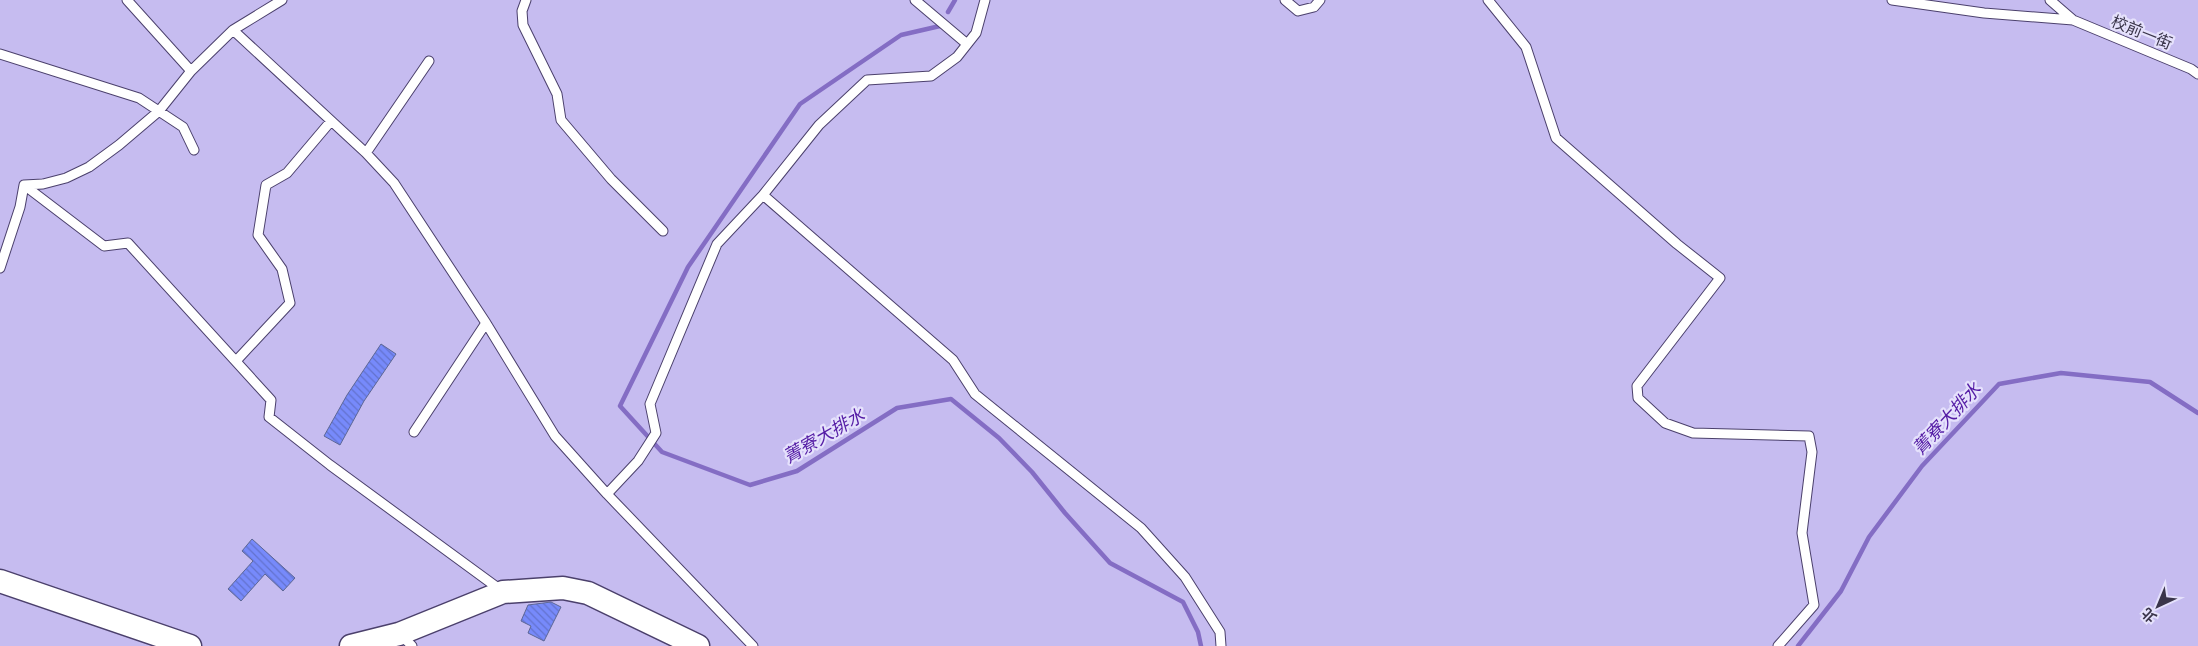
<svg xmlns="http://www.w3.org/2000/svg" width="2198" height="646" font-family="'DM Sans','Noto Sans TC',sans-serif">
	<defs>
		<pattern id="building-back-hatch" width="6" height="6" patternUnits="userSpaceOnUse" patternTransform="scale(1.25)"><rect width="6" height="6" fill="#778afb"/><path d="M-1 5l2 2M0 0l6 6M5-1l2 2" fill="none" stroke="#6372cd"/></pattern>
	</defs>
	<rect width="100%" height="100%" fill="#c6bcf0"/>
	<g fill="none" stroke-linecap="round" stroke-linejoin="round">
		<!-- stream -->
		<path stroke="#846dc4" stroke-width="4.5" d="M948,12L955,0
			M940,26L901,35L800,104L688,267L620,406L662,452L750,485L797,471L897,408L951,399L999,438L1032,472L1065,513L1110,563L1183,602L1198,632L1201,646
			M1798,646L1841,591L1869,537L1922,466L1999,384L2061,373L2150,382L2198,413"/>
	</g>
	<!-- building -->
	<path fill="url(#building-back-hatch)" stroke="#5d6795" d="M381,344L396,354L364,401L340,445L324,436L347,395Z
		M252,539L295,578L283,591L265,574L241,601L228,589L253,561L242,551Z
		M551,602L561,607L544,641L528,633L531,626L521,621L528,605Z"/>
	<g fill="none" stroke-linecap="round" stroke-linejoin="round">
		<defs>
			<path id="service" d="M127,0L191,71
				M526,0L522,11L523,25L557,94L561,120L611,179L663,231
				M915,0L967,44
				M1285,0L1298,11L1314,7L1320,0
				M1488,0L1526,47L1556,138L1677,244L1720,278L1637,386L1638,398L1665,423L1693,433L1809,436L1812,452L1802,533L1814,605L1778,646
				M1892,0L1984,13L2073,20
				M2050,0L2073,20L2191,69L2198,74
				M233,30L282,0
				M0,54L139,98L183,127L194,150
				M366,153L429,61
				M24,185L104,246L128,243L271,400L269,417L330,465L502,591
				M763,195L953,360L975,394L1141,528L1185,577L1220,632L1221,646
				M0,268L20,207L24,185L43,184L66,178L89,167L119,145L159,111L191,71L233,30L366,153L394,183L486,323L555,436L607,494L753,646
				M236,361L290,303L282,269L258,235L266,185L287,173L331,121
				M414,432L486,323
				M607,494L638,461L656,433L650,404L717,244L763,195L819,125L867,80L931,76L957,57L976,33L985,0
				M401,635L412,646"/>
			<path id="tertiary" d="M0,581L190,646
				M351,646L399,634L503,592L563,588L588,593L698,646"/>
		</defs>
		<!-- service casing -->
		<use href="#service" stroke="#4b406c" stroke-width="11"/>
		<!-- tertiary casing -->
		<use href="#tertiary" stroke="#4b406c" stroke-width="25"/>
		<!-- service -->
		<use href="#service" stroke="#fff" stroke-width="9"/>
		<!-- tertiary -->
		<use href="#tertiary" stroke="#fff" stroke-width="22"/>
	</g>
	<g text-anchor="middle" stroke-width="4.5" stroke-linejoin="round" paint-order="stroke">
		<!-- street labels -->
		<g font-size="16" fill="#3a354a" stroke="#e5e1fc">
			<text transform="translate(2142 32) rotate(22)" y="6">校前一街</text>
		</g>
		<!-- water labels -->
		<g font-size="18" font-style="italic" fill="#541ca5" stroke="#e5e1fc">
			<text transform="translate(1947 419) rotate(-47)" y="6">菁寮大排水</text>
			<text transform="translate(824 436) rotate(-30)" y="6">菁寮大排水</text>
		</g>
	</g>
	<!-- north arrow -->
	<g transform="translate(2158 606) rotate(224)" stroke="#e5e1fc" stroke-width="4" paint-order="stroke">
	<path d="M0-4L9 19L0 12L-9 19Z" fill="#3a354a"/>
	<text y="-8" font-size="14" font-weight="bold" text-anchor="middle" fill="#3a354a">北</text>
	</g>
</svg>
